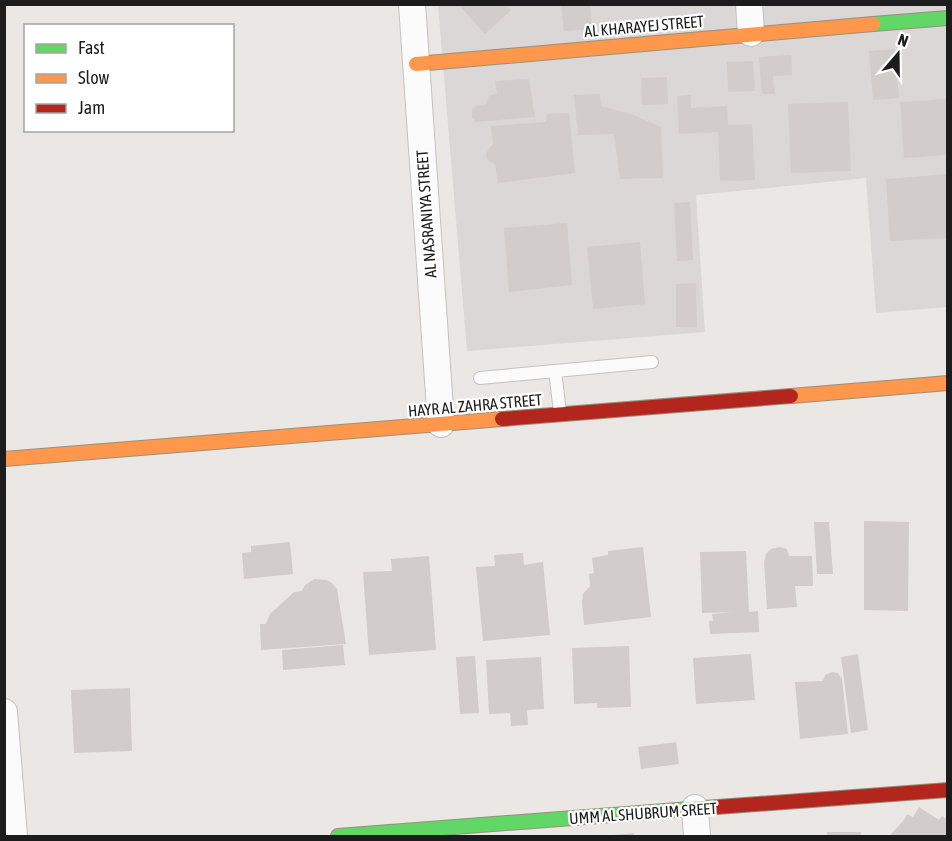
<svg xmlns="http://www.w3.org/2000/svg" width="952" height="841" font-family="'Asap Condensed',sans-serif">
	<rect width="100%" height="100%" fill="#ebe7e4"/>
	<!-- residential -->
	<path fill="#dad7d6" d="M438,5H947V307L876,313L866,178L696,195L705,332L467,351Z"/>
	<!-- building -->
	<path fill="#d2cdcb" d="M458,4H505L511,10L485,34Z
		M561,4H590L592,29L564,31Z
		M895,49L899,98L873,100L869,51Z
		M791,55L792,75L773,76L775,94H762L759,57Z
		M753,61L755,91L728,92L727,62Z
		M667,77L668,104L642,105L641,78Z
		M529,79L535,117L476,122L472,118V110L475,106L485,105L489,96L497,93L495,81Z
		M600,94L601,106L631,114L661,127L663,178L620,179L614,134L578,135L574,95Z
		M691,95V108L727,106L728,125L752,124L755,180L720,181L718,132L679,134L677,96Z
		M948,99V155L904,158L900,102Z
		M848,102L851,171L791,173L788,104Z
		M569,113L575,173L498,183L495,164L488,161L486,154L489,148L493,145L491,126L546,122V114Z
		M948,174V238L890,241L886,179Z
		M690,202L693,260L677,261L674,203Z
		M567,223L572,285L509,292L504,228Z
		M640,242L645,304L593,309L587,247Z
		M696,283L697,327H676V284Z
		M864,521L909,522L908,611L864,610Z
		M814,522H829L833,574H817Z
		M290,542L293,574L244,579L242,553L251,552V546Z
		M643,547L651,617L584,625L582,602L583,594L590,586L589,574L594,573L592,558L608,555V551Z
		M780,547L787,549L789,556H812L813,586H795L797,607L767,609L764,562L766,554L771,549Z
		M746,551L749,612L758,611L759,632L710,634L709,621H713L712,614L732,612L702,613L700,552Z
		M523,553L524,565L543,562L550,635L483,641L476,567L495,566L494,555Z
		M429,556L436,650L369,655L363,572L392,571L391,559Z
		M314,579L326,580L332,583L337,589L346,644L261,650L260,624H266L270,614L294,592L302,591L305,585Z
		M343,645L345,665L283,670L282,650Z
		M629,646L631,707L597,708V703L574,704L572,648Z
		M751,654L755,700L696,704L693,658Z
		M858,654L868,730L851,733L841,657Z
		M475,656L479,713L460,714L456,657Z
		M541,657L544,709L527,710L528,725L511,726L510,713L489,714L486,660Z
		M832,672L838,673L842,679L848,734L800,739L795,682L823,681L825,675Z
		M130,688L132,751L74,753L71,690Z
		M676,742L679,764L641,769L638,747Z
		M919,807L939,820L942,816L948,820V836H893L891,834L904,820L907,814L913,817Z
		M827,832H861V836H827Z
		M634,833V836H612V835Z"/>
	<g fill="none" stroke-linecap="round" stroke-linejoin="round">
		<defs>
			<path id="lane" d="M555,371L560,412
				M480,378L652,362"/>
			<path id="street" d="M412,4L441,424
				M749,4L751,33
				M4,712L14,836
				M695,808L697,836"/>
			<path id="fast" d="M873,24L948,18
				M338,836L717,807"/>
			<path id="slow" d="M416,64L873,24
				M791,396L948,383
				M4,459L502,419"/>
			<path id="jam" d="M502,419L791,396
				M717,807L948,790"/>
		</defs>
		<!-- lane casing -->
		<use href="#lane" stroke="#c3c2c0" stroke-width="14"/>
		<!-- street casing -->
		<use href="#street" stroke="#c3c2c0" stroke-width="28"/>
		<!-- fast casing -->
		<use href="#fast" stroke="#96927c" stroke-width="16"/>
		<!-- slow casing -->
		<use href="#slow" stroke="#96927c" stroke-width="16"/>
		<!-- jam casing -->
		<use href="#jam" stroke="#96927c" stroke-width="16"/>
		<!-- lane -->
		<use href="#lane" stroke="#fcfbfb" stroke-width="12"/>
		<!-- street -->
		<use href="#street" stroke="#fcfbfb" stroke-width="26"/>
		<!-- fast -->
		<use href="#fast" stroke="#63d668" stroke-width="14"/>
		<!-- slow -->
		<use href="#slow" stroke="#ff974d" stroke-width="14"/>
		<!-- jam -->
		<use href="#jam" stroke="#b3261e" stroke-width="14"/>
	</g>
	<g text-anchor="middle" stroke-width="4.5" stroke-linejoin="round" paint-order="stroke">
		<!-- street labels -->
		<g font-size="16" fill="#1c1c1c" stroke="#fff">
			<text transform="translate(644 26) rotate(-5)" y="6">AL KHARAYEJ STREET</text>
			<text transform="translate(426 214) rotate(-94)" y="6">AL NASRANIYA STREET</text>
			<text transform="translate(475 405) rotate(-5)" y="6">HAYR AL ZAHRA STREET</text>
			<text transform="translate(643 813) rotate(-4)" y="6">UMM AL SHUBRUM SREET</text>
		</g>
	</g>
	<!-- border -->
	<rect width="952" height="841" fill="none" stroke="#1c1c1c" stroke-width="12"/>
	<!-- legend -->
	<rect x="24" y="24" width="210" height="108" fill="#ffffff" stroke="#a4a4a4" stroke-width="1.5"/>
	<rect x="36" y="44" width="30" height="9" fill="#63d668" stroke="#a4a4a4" stroke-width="1.5"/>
	<text x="78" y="54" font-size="18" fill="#1c1c1c">Fast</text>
	<rect x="36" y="74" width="30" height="9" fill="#ff974d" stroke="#a4a4a4" stroke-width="1.5"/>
	<text x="78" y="84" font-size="18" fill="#1c1c1c">Slow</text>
	<rect x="36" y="104" width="30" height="9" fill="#b3261e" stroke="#a4a4a4" stroke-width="1.5"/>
	<text x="78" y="114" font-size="18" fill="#1c1c1c">Jam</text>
	<!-- north arrow -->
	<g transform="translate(898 54) rotate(20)" stroke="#ffffff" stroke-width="4.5" paint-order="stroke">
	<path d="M0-4.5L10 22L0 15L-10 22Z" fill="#1c1c1c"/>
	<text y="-9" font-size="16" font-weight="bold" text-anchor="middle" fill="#1c1c1c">N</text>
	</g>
</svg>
